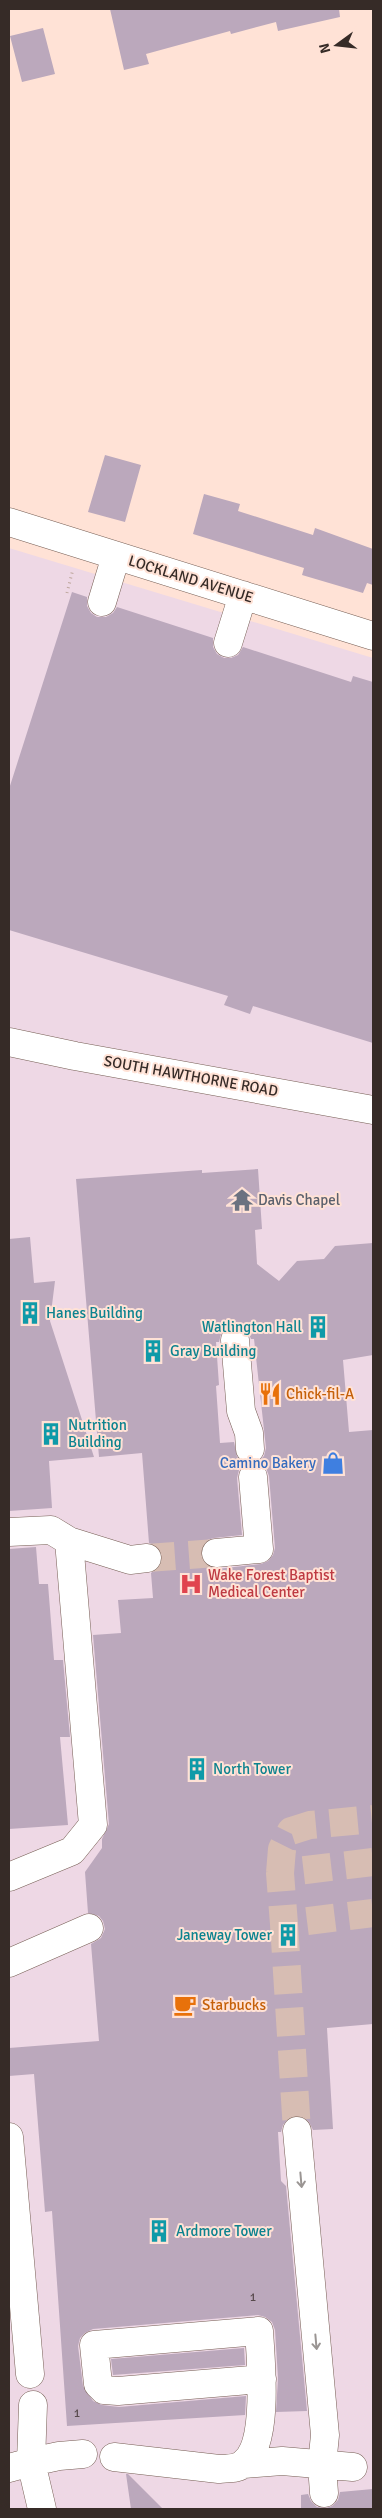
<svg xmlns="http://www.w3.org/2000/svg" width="382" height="2518" font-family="Signika,sans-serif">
	<rect width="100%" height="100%" fill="#ffe2d6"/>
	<!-- medical -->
	<path fill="#eed8e5" d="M9,548L373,658V2509H9Z"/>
	<!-- building -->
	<path fill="#bba8bc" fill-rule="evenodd" d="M110,9H339L340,17L278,31L276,22L231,34L230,31L146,54L149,64L124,70Z
		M43,28L55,74L22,82L10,36Z
		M105,455L141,465L125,522L88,512Z
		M204,494L240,504L238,511L313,535L315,528L373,549V585L367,583L363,593L302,575L304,568L193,534Z
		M72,592L87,597V606L91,613L97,617H106L113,613L117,607L213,638V647L217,654L224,658H231L238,655L243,647L351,682L353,676L373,682V1043L253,1006L250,1014L224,1005L228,996L9,930V789Z
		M258,1169L262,1229L255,1230L257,1264L279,1281L297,1261L324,1259L335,1246L373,1243V1355L343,1360L349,1432L373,1430V2024L327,2028L333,2129L313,2130L309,2122L303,2117L296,2115L288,2119L283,2125L281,2132H278L281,2181L286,2186L307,2411L276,2412L278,2378L275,2330L272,2322L265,2317L258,2315L93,2329L85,2333L80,2338L78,2346L83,2386L93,2401L102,2405L119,2407L246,2396L245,2415L67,2426L52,2211L45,2212L34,2074L9,2076V2048L99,2041L91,1944L101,1938L105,1929L103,1921L99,1916L88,1913L85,1872L102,1848V1839L109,1824L93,1635L121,1633L118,1600L153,1598L151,1573L161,1565L163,1557L159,1548L149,1543L142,1453L99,1457L76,1179L202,1170V1173ZM233,1325L242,1326L248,1332L251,1339H254L266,1448L264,1456L258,1462L266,1468L269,1476L275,1548L273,1555L268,1561L261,1564L217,1569L209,1567L203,1562L200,1554L202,1546L207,1540L214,1538L242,1535L237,1478L239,1470L246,1464L237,1457L234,1442L220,1443L216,1386L219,1385L216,1342H219L221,1334L226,1328Z
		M30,1237L34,1283L55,1281L50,1321L94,1457L49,1461L52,1508L9,1511V1239Z
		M36,1547L39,1584H48L54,1660H63L70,1737H60L68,1825L9,1829V1549Z
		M244,2348L245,2365L113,2375L111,2359Z
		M126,2474H128L163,2509H131Z
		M373,2489V2509H301V2495L308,2494L311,2501L317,2507L326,2508L332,2506L338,2500L340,2492Z"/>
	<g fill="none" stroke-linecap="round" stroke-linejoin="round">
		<!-- minor-tunnel -->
		<path stroke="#d7bdb3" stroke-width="28" stroke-dasharray="28 14" stroke-linecap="butt" d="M147,1558L216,1553
			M373,1862L280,1873L284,1924L373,1913
			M280,1873L282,1849L291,1831L310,1825L373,1819
			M284,1924L297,2131"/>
		<defs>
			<path id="minor" d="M9,522L373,636
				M102,602L116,556
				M228,643L243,595
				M235,1340L241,1411L249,1433L250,1449
				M9,1532L51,1530L69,1541L93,1825L72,1851L9,1877
				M69,1541L130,1560L147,1558
				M216,1553L259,1549L253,1477
				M9,1963L89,1928
				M297,2131L325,2435L322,2465L324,2493
				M9,2137L30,2374
				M114,2457L219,2469C228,2468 237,2470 244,2463C269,2443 261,2362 259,2331L94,2345L98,2384L104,2390L118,2391L262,2379
				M244,2464L282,2461L353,2467
				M9,2468L31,2462L33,2405
				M42,2509L31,2462L59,2456L83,2454"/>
			<path id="major" d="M9,1042L75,1056L373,1110"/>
		</defs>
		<!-- minor casing -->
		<use href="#minor" stroke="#765e54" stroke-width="29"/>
		<!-- major casing -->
		<use href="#major" stroke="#765e54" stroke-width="29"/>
		<!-- path -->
		<path stroke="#bea79d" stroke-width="3" stroke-dasharray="1 4" stroke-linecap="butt" d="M67,593L73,569"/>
		<!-- minor -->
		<use href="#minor" stroke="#fff" stroke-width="28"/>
		<!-- major -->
		<use href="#major" stroke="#fff" stroke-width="28"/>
	</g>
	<!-- one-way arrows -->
	<defs><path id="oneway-shaft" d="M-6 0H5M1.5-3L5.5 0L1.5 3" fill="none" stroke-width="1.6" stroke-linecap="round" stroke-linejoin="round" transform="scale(1.25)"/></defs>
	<g stroke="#9a9593">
		<use href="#oneway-shaft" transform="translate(301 2180) rotate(85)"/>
		<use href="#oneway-shaft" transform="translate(316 2342) rotate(85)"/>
	</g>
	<!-- icons -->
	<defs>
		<symbol id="temple-bare" viewBox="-9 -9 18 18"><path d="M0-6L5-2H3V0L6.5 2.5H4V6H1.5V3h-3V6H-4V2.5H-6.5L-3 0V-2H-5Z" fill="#6b7280" stroke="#ffe2d6" stroke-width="2.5" paint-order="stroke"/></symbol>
		<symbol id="building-bare" viewBox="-9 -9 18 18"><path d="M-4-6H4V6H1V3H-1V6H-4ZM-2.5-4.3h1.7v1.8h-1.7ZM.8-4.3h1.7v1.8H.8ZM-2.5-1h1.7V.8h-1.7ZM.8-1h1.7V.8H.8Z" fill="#0f9aa8" stroke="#ffe2d6" stroke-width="2.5" paint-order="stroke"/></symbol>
		<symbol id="restaurant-bare" viewBox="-9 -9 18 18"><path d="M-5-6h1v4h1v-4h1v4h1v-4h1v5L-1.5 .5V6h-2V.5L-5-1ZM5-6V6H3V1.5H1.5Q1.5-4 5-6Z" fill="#e8710a" stroke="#ffe2d6" stroke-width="2.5" paint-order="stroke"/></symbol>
		<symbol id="shop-bare" viewBox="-9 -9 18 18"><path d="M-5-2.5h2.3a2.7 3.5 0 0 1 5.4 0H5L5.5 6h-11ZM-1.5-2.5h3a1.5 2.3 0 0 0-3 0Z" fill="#3f7fe0" stroke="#ffe2d6" stroke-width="2.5" paint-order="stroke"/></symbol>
		<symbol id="hospital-bare" viewBox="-9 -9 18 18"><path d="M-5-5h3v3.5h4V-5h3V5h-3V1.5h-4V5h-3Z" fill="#e0444e" stroke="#ffe2d6" stroke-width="2.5" paint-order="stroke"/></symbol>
		<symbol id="cafe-bare" viewBox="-9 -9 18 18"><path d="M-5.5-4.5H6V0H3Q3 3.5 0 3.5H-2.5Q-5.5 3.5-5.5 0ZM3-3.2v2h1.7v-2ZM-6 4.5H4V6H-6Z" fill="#e8710a" stroke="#ffe2d6" stroke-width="2.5" paint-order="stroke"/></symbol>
	</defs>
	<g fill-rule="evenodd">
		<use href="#temple-bare" x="226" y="1184" width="32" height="32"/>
		<use href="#building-bare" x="14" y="1297" width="32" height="32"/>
		<use href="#building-bare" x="302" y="1311" width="32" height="32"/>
		<use href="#building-bare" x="137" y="1335" width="32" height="32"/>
		<use href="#restaurant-bare" x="254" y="1378" width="32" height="32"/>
		<use href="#building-bare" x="35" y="1418" width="32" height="32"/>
		<use href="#shop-bare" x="317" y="1447" width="32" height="32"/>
		<use href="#hospital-bare" x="175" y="1568" width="32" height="32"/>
		<use href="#building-bare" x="181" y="1753" width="32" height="32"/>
		<use href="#building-bare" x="272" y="1919" width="32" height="32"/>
		<use href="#cafe-bare" x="169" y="1989" width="32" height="32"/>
		<use href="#building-bare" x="143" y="2215" width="32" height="32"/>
	</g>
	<g text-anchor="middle" stroke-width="4" stroke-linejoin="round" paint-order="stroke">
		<!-- number labels -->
		<g font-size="12" fill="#574a4c">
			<text x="253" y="2301">1</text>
			<text x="77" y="2417">1</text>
		</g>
		<!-- street labels -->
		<g font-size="15" fill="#362b27" stroke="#ffe2d6">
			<text transform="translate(191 579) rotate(17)" y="5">LOCKLAND AVENUE</text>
			<text transform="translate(191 1076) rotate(10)" y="5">SOUTH HAWTHORNE ROAD</text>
		</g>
		<!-- worship labels -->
		<g font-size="15" fill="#5b616d" stroke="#ffe2d6" text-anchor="start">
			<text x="258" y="1205">Davis Chapel</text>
		</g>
		<!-- culture labels -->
		<g font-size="15" fill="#0d838f" stroke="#ffe2d6" text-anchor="start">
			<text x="46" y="1318">Hanes Building</text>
			<text x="302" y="1332" text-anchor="end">Watlington Hall</text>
			<text x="170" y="1356">Gray Building</text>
			<text x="68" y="1430">Nutrition<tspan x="68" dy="17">Building</tspan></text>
			<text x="213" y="1774">North Tower</text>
			<text x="272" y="1940" text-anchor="end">Janeway Tower</text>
			<text x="176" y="2236">Ardmore Tower</text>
		</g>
		<!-- food labels -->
		<g font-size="15" fill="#c56008" stroke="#ffe2d6" text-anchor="start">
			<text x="286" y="1399">Chick-fil-A</text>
			<text x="202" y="2010">Starbucks</text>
		</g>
		<!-- shop labels -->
		<g font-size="15" fill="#366cbe" stroke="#ffe2d6" text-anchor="end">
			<text x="316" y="1468">Camino Bakery</text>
		</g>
		<!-- health labels -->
		<g font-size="15" fill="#be3a42" stroke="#ffe2d6" text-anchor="start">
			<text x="208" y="1580">Wake Forest Baptist<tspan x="208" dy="17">Medical Center</tspan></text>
		</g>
	</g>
	<!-- border -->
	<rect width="382" height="2518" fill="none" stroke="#362b27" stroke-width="20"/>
	<!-- north arrow -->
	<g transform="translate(337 45) rotate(255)" stroke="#ffe2d6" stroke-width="4" paint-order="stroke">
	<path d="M0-4L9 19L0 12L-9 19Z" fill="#362b27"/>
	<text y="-8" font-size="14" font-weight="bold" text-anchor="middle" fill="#362b27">N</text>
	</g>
</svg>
